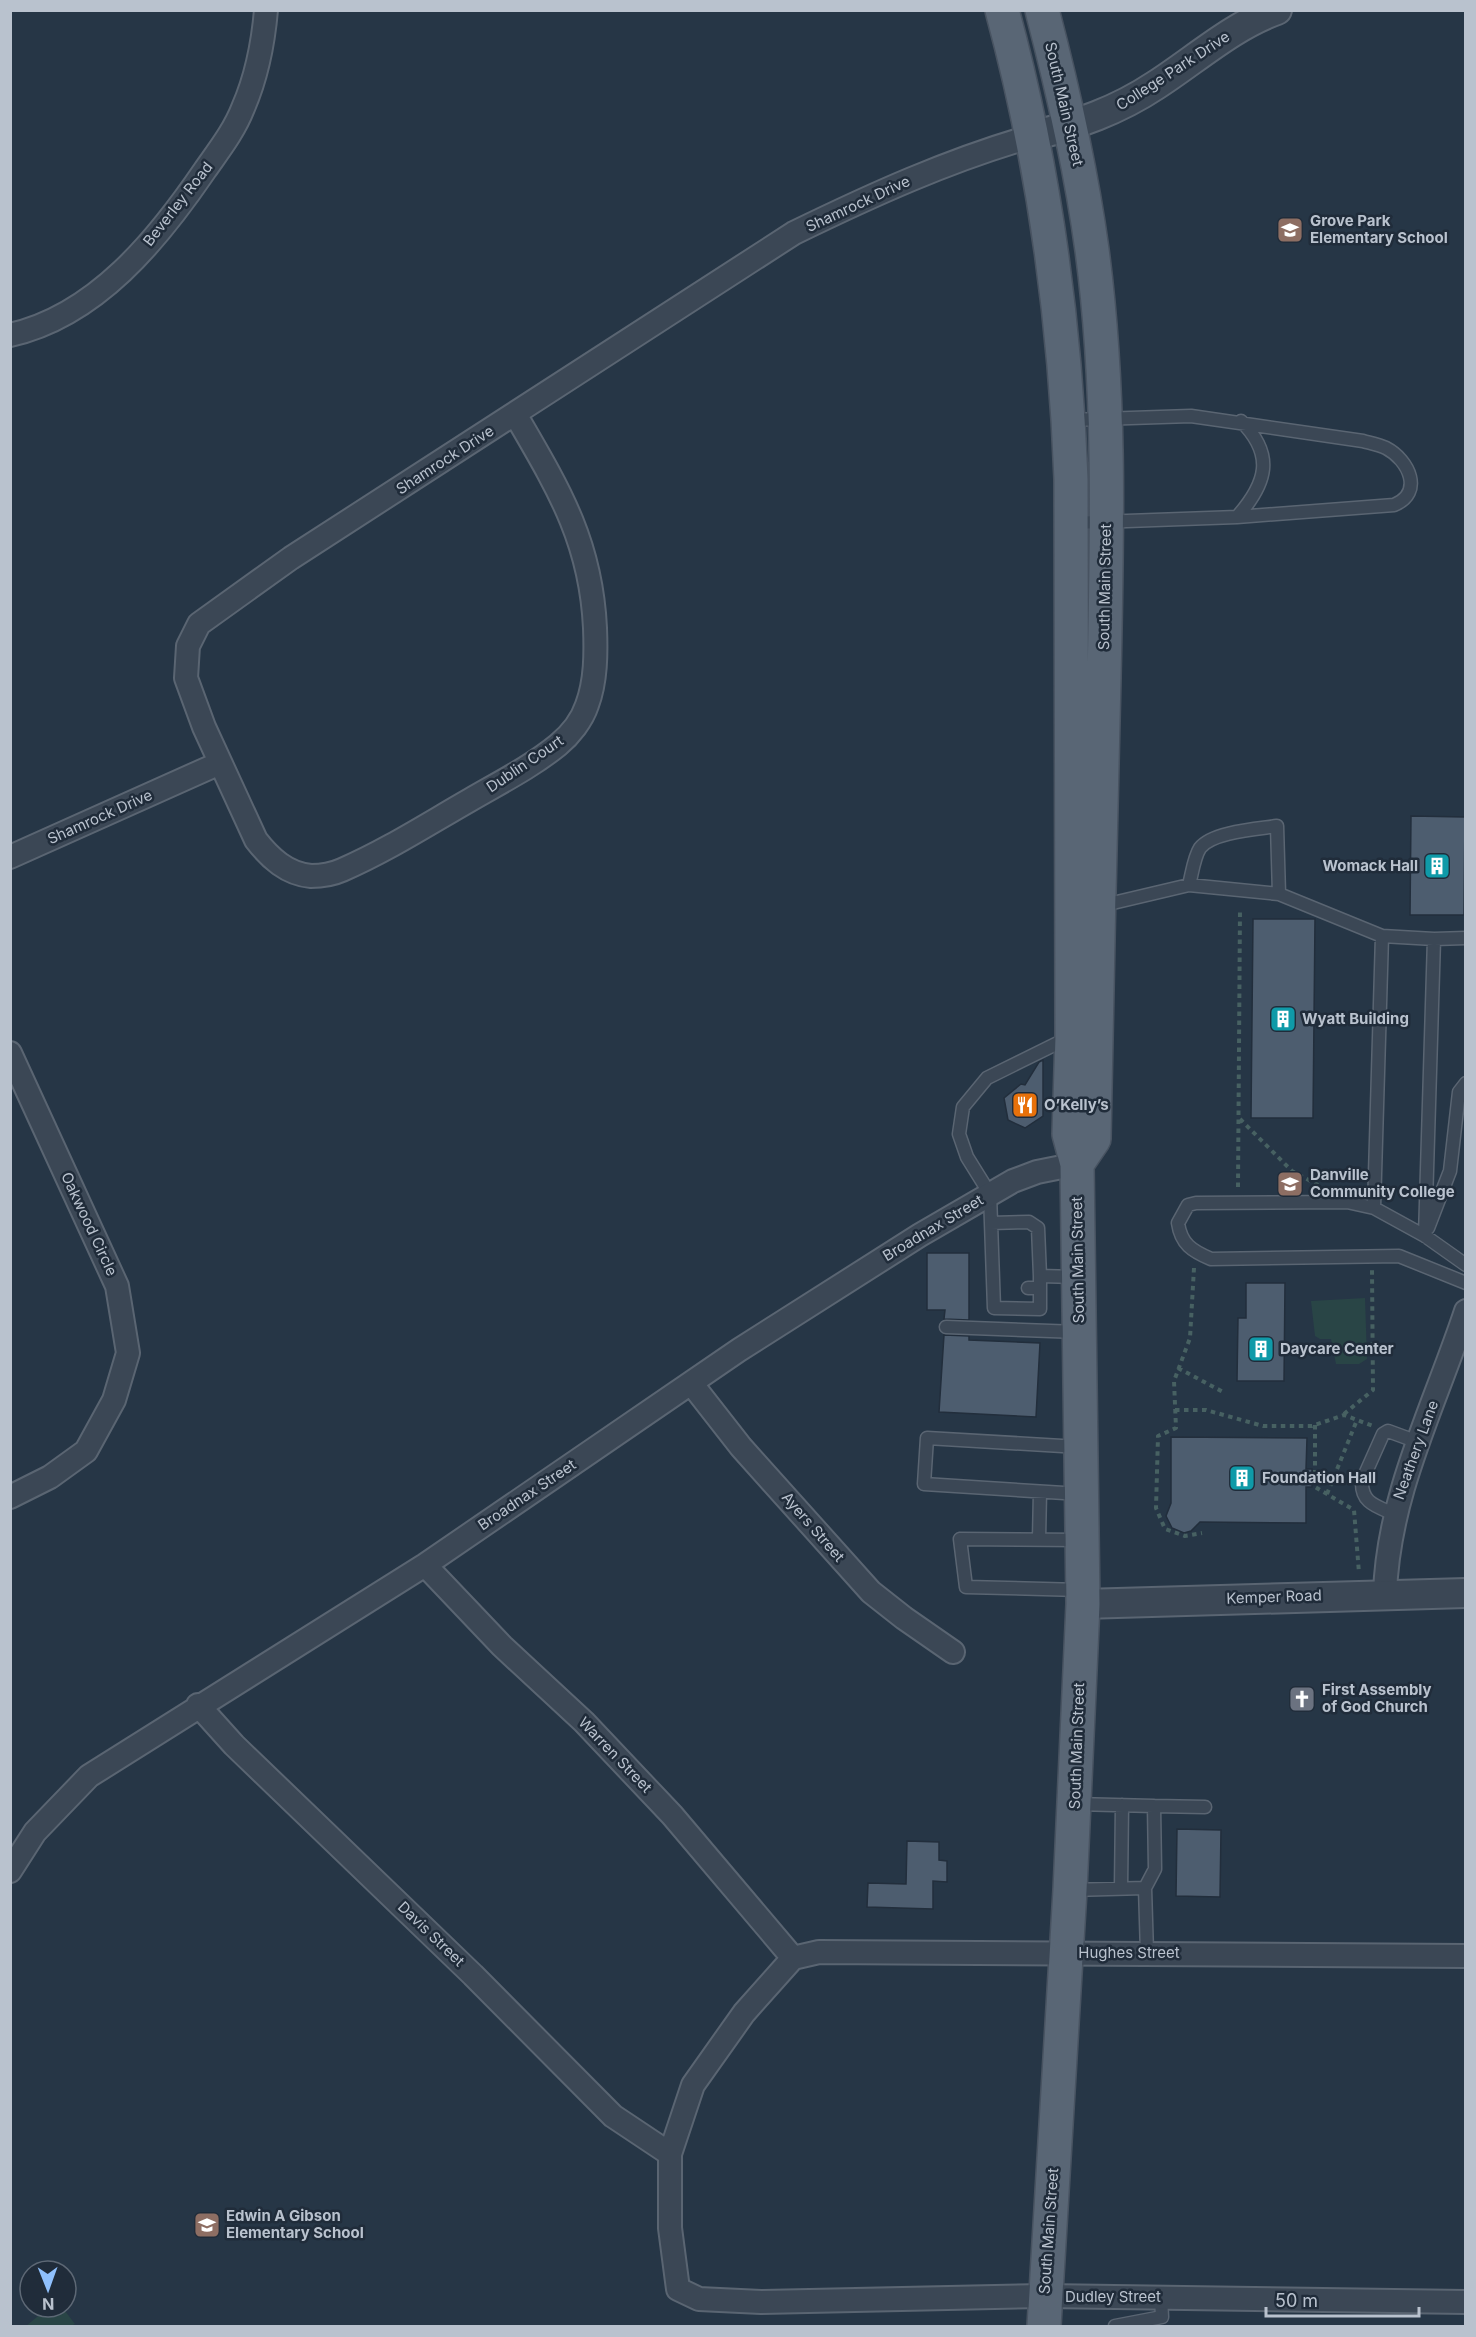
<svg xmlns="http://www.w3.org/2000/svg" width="1476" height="2337" font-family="Inter,sans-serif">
	<rect width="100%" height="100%" fill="#263646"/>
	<!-- green -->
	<path fill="#294546" d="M1365,1298L1367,1359L1359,1364H1336L1331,1339H1320L1315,1336L1311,1301Z
		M49,2307H62L75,2324L71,2326H26Z"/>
	<!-- building -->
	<path fill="#4d5d6f" stroke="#222e3c" stroke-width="1.5" d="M1411,816L1465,817L1464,915H1410Z
		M1253,919H1315L1313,1118H1251Z
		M1043,1060V1116L1025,1128L1008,1120L1004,1098L1021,1084L1025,1085L1039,1062Z
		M927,1253H969V1320L944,1319L945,1310H927Z
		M1246,1283H1285L1284,1381H1237L1238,1318H1246Z
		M944,1335L969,1336V1340L1040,1343L1036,1417L939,1412Z
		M1171,1437L1307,1438L1306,1469H1312V1487H1306V1523L1200,1522L1191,1531L1184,1533L1172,1528L1166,1516L1171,1503Z
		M1177,1829L1221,1830L1220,1897L1176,1896Z
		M907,1841L939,1842V1860L947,1861V1882L933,1881V1909L867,1907L868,1883L906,1884Z"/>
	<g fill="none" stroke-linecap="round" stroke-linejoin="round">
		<defs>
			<path id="service" d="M1070,420L1191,416L1363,441C1370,443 1379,445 1386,448C1409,460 1424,493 1394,505L1237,517L1072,523
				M1237,517C1267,483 1275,455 1241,421
				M1279,894L1382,936L1374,1208
				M1100,906L1189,885L1279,894L1277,826C1257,829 1212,832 1200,848C1194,857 1192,874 1189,885
				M1382,936L1434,939L1425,1236
				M1434,939L1466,938
				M1068,1038L987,1078L963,1107L959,1134L967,1157L990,1194L994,1308L1040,1309V1276L1076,1277
				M991,1223L1029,1222L1038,1228L1040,1276
				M1428,1228L1450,1171L1459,1092L1466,1083
				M1466,1265L1425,1236L1374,1208L1347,1202L1196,1203L1188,1205L1178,1223C1181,1244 1192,1251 1211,1259L1399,1256L1466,1283
				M1028,1288H1040
				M946,1327L1078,1332
				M1079,1447L927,1438L924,1484L1080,1494
				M1394,1514C1376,1506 1361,1503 1362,1481L1383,1434L1388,1431L1418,1442
				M1039,1539L1040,1492
				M1080,1590L966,1587L960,1539L1081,1540
				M1075,1804L1154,1806L1155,1869L1145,1888L1147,1953
				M1154,1806L1205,1807
				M1121,1888L1122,1805
				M1071,1890L1145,1888
				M1115,2326L1162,2317L1161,2297"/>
			<path id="minor" d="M10,335C96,316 158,239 205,170C219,150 234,131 243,108C257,76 263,45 266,10
				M515,414C558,488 591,541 595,628C596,653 596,681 587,705C582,720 570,735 558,745C531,767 499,783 470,800C428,824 386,851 342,870C333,874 321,876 311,876C287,874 270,858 256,840L204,727L186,678L188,646L199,624L291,558L794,233C872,195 949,160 1033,136
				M10,857L220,763
				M10,1053L117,1286L128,1353L114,1400L86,1451L50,1477L10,1497
				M691,1383L741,1447L871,1592L904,1618L953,1652
				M425,1565L502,1646L584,1722L672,1815L793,1958
				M1385,1594C1388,1494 1435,1405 1466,1311
				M198,1705L234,1745L473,1975L613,2116L670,2154
				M10,1871L35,1832L89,1776L425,1565L739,1350L920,1235L1013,1181L1037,1172L1077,1164
				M793,1958L744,2013L693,2085L670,2154V2228L678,2289L699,2299L761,2302L1045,2296L1466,2302
				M793,1958L819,1952L1466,1956"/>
			<path id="tertiary" d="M1033,136C1078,124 1117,111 1156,85C1195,60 1232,26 1277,10
				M1083,1604L1466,1593"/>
			<path id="primary" d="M1002,10C1044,164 1065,320 1071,479L1072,1036L1069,1134L1077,1164L1083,1604L1070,1890L1044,2326
				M1042,10C1063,90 1081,169 1092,250C1111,392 1107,535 1104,678C1100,832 1097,985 1094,1139L1077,1164"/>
		</defs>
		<!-- service casing -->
		<use href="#service" stroke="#5a6572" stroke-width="15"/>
		<!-- minor casing -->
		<use href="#minor" stroke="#5a6572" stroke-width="26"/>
		<!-- tertiary casing -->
		<use href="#tertiary" stroke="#5a6572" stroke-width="32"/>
		<!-- primary casing -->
		<use href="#primary" stroke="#485361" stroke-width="36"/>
		<!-- path -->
		<path stroke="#476162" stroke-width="4" stroke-dasharray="4.5 4.5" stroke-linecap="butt" d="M1240,1119L1292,1171L1318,1185
			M1238,1187L1240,909
			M1194,1268L1190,1338L1174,1381L1176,1428L1158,1436L1156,1508L1165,1529L1185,1536L1202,1533
			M1178,1368L1225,1393
			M1175,1410H1206L1263,1426H1312L1344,1415L1373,1426
			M1344,1414L1373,1390L1372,1270
			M1315,1425V1487L1354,1510L1359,1573
			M1327,1494L1357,1420"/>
		<!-- service -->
		<use href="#service" stroke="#3b4755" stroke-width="12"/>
		<!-- minor -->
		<use href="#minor" stroke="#3b4755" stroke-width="22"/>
		<!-- tertiary -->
		<use href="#tertiary" stroke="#3b4755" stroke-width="28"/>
		<!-- primary -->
		<use href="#primary" stroke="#596675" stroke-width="33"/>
	</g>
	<!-- icons -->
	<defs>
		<symbol id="school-square" viewBox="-11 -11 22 22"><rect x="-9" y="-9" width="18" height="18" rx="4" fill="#8d6e63" stroke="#202c3a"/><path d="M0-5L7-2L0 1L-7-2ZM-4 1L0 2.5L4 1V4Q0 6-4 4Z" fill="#fff"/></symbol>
		<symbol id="building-square" viewBox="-11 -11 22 22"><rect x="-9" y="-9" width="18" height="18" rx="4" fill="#0f9aa8" stroke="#202c3a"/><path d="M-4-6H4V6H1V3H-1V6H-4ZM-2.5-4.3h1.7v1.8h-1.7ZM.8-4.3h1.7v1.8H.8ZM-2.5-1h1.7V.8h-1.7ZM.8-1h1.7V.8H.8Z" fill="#fff"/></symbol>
		<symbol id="restaurant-square" viewBox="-11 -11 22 22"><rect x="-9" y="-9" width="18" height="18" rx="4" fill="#e8710a" stroke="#202c3a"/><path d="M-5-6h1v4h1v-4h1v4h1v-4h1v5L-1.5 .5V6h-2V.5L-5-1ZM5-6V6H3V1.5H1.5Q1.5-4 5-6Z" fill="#fff"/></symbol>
		<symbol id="university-square" viewBox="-11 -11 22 22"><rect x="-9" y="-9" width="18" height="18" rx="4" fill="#8d6e63" stroke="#202c3a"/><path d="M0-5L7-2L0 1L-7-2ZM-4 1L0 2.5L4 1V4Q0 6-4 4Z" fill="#fff"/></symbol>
		<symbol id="church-square" viewBox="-11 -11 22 22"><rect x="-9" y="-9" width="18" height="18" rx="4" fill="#6b7280" stroke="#202c3a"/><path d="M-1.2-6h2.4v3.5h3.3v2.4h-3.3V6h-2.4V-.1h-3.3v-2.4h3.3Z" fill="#fff"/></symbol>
	</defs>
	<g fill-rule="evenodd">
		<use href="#school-square" x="1275" y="215" width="30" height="30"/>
		<use href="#building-square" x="1422" y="851" width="30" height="30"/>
		<use href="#building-square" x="1268" y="1004" width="30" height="30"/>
		<use href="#restaurant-square" x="1010" y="1090" width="30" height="30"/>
		<use href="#university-square" x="1275" y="1169" width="30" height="30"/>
		<use href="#building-square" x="1246" y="1334" width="30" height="30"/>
		<use href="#building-square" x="1227" y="1463" width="30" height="30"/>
		<use href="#church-square" x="1287" y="1684" width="30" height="30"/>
		<use href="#school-square" x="192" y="2210" width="30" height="30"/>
	</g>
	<g text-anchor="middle" stroke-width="5" stroke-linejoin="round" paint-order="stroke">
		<!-- street labels -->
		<g font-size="15" fill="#b9c2ce" stroke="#202c3a">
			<text transform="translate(1173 71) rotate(-33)" y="5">College Park Drive</text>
			<text transform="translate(1064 104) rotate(77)" y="5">South Main Street</text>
			<text transform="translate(178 204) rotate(-52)" y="5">Beverley Road</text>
			<text transform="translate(858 204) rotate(-25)" y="5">Shamrock Drive</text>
			<text transform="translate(445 460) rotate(-33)" y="5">Shamrock Drive</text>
			<text transform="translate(1105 587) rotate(-89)" y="5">South Main Street</text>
			<text transform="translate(525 764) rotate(-34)" y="5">Dublin Court</text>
			<text transform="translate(100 817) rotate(-24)" y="5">Shamrock Drive</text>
			<text transform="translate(89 1224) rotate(65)" y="5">Oakwood Circle</text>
			<text transform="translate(933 1228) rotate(-31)" y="5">Broadnax Street</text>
			<text transform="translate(1078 1260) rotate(-91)" y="5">South Main Street</text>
			<text transform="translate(1416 1450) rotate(-70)" y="5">Neathery Lane</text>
			<text transform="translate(527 1495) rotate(-34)" y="5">Broadnax Street</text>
			<text transform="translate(813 1527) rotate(49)" y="5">Ayers Street</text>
			<text transform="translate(1274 1597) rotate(-2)" y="5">Kemper Road</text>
			<text transform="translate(1077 1746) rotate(-88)" y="5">South Main Street</text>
			<text transform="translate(615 1755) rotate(46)" y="5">Warren Street</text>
			<text transform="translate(431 1934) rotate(44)" y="5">Davis Street</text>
			<text x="1129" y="1958">Hughes Street</text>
			<text transform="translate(1049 2231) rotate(-86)" y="5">South Main Street</text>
			<text x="1113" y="2302">Dudley Street</text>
		</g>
		<!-- poi labels -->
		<g font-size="15" font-weight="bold" fill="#b9c2ce" stroke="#202c3a" text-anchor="start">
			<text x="1310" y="226">Grove Park<tspan x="1310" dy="17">Elementary School</tspan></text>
			<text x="1418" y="871" text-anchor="end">Womack Hall</text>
			<text x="1302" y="1024">Wyatt Building</text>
			<text x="1044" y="1110">O’Kelly’s</text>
			<text x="1310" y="1180">Danville<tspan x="1310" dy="17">Community College</tspan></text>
			<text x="1280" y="1354">Daycare Center</text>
			<text x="1262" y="1483">Foundation Hall</text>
			<text x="1322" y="1695">First Assembly<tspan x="1322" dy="17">of God Church</tspan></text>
			<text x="226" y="2221">Edwin A Gibson<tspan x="226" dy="17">Elementary School</tspan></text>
		</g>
	</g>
	<!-- border -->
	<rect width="1476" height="2337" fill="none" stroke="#b9c2ce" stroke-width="24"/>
	<!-- north arrow -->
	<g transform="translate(48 2289) rotate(179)"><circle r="28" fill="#202c3a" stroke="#5d6875" stroke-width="1.5"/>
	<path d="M0-4.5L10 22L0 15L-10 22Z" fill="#8fc0fd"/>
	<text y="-9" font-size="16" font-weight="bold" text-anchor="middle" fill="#b9c2ce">N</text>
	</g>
	<!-- scale -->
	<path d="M1266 2307v9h153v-9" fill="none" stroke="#b9c2ce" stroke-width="3"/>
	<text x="1275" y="2307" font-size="18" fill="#b9c2ce" stroke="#202c3a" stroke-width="4.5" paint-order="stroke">50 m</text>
</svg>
